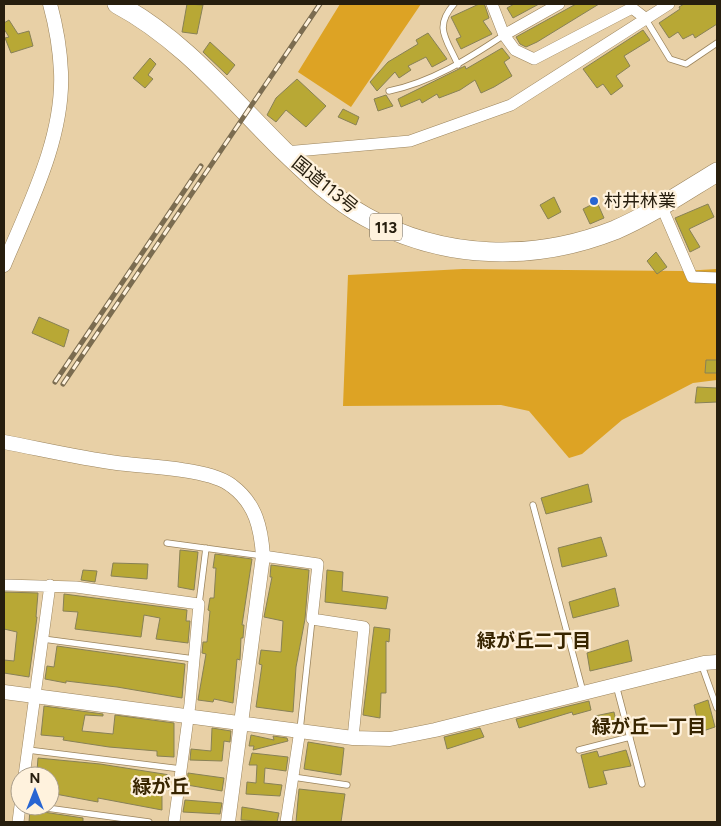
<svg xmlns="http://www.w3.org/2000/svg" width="721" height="826" font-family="Figtree,'Noto Sans JP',sans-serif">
	<rect width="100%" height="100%" fill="#e8d0a6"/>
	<!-- green -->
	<path fill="#dda324" d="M340,4H421L351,107L298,72Z
		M463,269L683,271L717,269V380L693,383L622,420L582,454L569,458L529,411L501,405L343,406L348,275Z"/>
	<!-- building -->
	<path fill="#b8a835" stroke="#888156" d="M187,4L203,5L197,34L182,32Z
		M479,4H484L485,6L489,18L483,21L492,34L461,49L456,39L461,37L451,17Z
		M514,4H539L513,18L507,8Z
		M576,4H599L537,42L526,47L520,44L516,37Z
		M684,4H717V24L695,38L693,34L683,39L678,32L669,38L659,23L680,9L679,7Z
		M9,20L18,34L29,31L33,46L11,53L5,38L9,37L4,29V23Z
		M643,30L650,40L624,56L630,66L616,76L623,86L611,95L603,84L597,88L583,69Z
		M428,33L447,59L432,67L426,57L408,66L411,70L399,78L395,72L377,91L370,82L388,62L418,44L416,40Z
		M210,42L235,65L227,75L203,52Z
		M502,48L510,58L504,62L512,76L494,87L481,93L475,80L460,90L439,98L437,94L422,103L420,99L401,107L398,99L465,66L466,69Z
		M150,58L156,64L148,75L153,79L145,88L133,78Z
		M297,79L326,106L306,127L286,110L276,122L267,115L276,98Z
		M386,95L393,106L378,111L374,99Z
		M343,109L359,117L356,125L338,117Z
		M554,197L561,212L548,219L540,205Z
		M597,202L604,218L590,224L583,209Z
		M708,204L714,217L689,229L700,247L690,252L675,218Z
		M656,252L667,267L657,274L647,261Z
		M39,317L69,330L64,347L32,333Z
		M706,360H717V373H705Z
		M697,387L717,388V402L695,403Z
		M588,484L592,502L546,514L541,498Z
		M601,537L607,556L562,567L558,548Z
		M180,550L198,552L194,590L178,587Z
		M215,554L252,559L242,625H244L243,638H241L240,660L237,659L233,703L214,699L213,702L198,700L206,654L202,653L203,642H207L210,611L208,610L210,598H214L216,568H213Z
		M113,563L148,564L147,579L111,576Z
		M271,565L309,570L305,619L296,667L293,712L256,707L262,665L259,664L261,650L281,652L283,621L264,617L272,577H270Z
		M83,570L97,571L95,582L81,580Z
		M327,570L343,572L342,591L388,597L386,609L325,602Z
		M615,588L619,606L573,618L569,602Z
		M4,592L38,593L36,617H37L29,677L4,673V660L14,661L17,632L4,629Z
		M64,594L187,610L186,621H190L188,643L156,639L160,618L144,615L141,637L75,629L78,612L63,611Z
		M374,627L390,629L389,642L386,641V693H381L380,718L363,715Z
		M628,640L632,661L590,671L587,653Z
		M57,646L185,664L182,698L117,687L66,681V683L45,679L47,666L54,667Z
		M708,700L715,727L700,732L694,705Z
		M589,701L591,710L573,715L572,712L519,728L516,719Z
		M44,706L103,714V716L85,715L82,731L113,734L115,715L174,723V757L157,756V751L109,747L63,740L64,737L41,735Z
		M614,712L617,726L599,731L595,716Z
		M212,728L231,731L230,742L224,741L222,761L190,760L191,749L211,751Z
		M480,728L484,737L447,749L444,737Z
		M251,735L274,740L273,736L287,738L288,741L253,750L254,746H249Z
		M308,742L344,748L341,775L304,769Z
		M626,750L631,766L603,771L607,784L589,788L581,755L597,751L599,757Z
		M252,753L288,757L286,771L265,768L264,783L282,785L280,796L246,794L247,782L256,783L257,765H249Z
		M38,758L100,764L170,775L169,790L162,789V810L98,798V802L50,793V773L37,771Z
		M188,773L224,778L222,791L187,785Z
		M299,789L345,794L341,822H296Z
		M185,800L222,803L220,814L183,812Z
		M242,807L279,813L277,822L241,820Z
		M30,810L83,818V822H29Z"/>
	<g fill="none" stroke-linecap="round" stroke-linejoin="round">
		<defs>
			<path id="service" d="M454,4C433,28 447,39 458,65
				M645,18L670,59L686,64L717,43
				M389,91C432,82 468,59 504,35
				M533,505L583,692
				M167,543L263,556
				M199,604L206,548
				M43,639L194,659
				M701,663L717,708
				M616,685L642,784
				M300,730L312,619
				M28,750L181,769
				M579,750L630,737
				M293,777L347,785
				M32,806L149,822"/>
			<path id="minor" d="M492,4L504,35L515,50L534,59L632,8L645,18
				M504,35L559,4
				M285,152L410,141L511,105L669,4
				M661,205L692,277L717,278
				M263,556L318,564L312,619L364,627L353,738
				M4,585L76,587L199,604L190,704L174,822
				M24,776L50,585
				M18,822L20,806
				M286,822L300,730"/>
			<path id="tertiary" d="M4,265C29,205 64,138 61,72C60,49 56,26 50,4
				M4,442C41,449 79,458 117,463C146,467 210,468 232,486C256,504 261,528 263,556L228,822
				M4,692L353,738L390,739L435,730L704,663L717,662"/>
			<path id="trunk" d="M117,4C183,39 231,99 284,151C309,175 335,200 366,217C443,260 534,262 615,230C650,215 684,192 717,172"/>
		</defs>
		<!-- service casing -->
		<use href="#service" stroke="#9b845d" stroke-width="7"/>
		<!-- minor casing -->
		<use href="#minor" stroke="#9b845d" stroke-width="12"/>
		<!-- tertiary casing -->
		<use href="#tertiary" stroke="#9b845d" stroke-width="15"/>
		<!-- trunk casing -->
		<use href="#trunk" stroke="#9b845d" stroke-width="20"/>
		<!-- service -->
		<use href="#service" stroke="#fff" stroke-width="5.5"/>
		<!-- minor -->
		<use href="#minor" stroke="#fff" stroke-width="11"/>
		<!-- tertiary -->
		<use href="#tertiary" stroke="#fff" stroke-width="14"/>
		<!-- trunk -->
		<use href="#trunk" stroke="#fff" stroke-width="19"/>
		<defs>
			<path id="rail" d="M55,382L201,166
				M63,384L320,4"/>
		</defs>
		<!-- rail casing -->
		<use href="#rail" stroke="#7b6c50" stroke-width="5"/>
		<!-- rail -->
		<use href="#rail" stroke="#fff2dd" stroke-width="3" stroke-dasharray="9" stroke-linecap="butt"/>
	</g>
	<!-- markers -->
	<circle fill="#2865d2" stroke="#fff2dd" stroke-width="2" cx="594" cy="201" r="5"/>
	<g text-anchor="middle" stroke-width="4.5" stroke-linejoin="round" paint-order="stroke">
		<!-- shield labels -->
		<rect fill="#fff2dd" stroke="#685e4c" stroke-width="1" x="370" y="213.5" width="32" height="27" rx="4"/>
		<g font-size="16" font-weight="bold" fill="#271e0e">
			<text x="386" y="233">113</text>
		</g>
		<!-- street labels -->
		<g font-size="18" fill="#271e0e" stroke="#fff2dd">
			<text transform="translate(325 185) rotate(39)" y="6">国道113号</text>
		</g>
		<!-- poi labels -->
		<g font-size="18" fill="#271e0e" stroke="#fff2dd" text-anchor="start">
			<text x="604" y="207">村井林業</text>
		</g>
		<!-- neighbourhood labels -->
		<g font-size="19" font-weight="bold" fill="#382500" stroke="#fff2dd">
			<text x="534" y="647">緑が丘二丁目</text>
			<text x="649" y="733">緑が丘一丁目</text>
			<text x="161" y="793">緑が丘</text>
		</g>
	</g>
	<!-- border -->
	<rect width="721" height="826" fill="none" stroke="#271e0e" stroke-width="10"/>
	<!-- north arrow -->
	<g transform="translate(35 791)"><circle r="24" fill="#fff2dd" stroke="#a99d8a"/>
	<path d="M0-4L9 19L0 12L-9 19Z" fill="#2865d2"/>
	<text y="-8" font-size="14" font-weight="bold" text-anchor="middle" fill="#271e0e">N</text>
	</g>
</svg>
